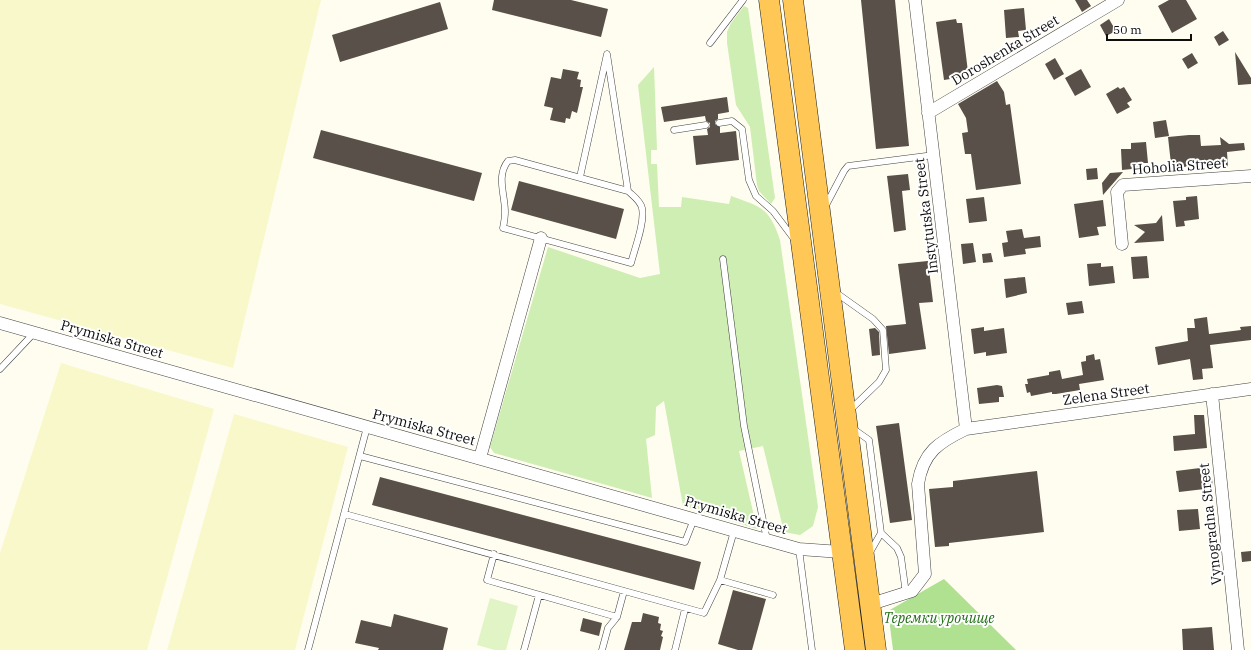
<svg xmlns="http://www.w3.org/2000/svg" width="1251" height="650" font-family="'IBM Plex Serif',serif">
	<rect width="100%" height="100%" fill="#fffdef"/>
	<!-- farmland -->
	<path fill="#f9f8cb" d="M0,0H321L233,368L0,304Z
		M61,363L214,409L147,650H0V553Z
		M234,414L348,447L295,650H167Z"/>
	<!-- green -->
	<path fill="#ceeeb3" d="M744,6L748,8L775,198L771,204L759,191L757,185L750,127L736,105L727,43V32L731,23Z
		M654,67L657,150H651V164H657L659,207H681L682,197L729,204L731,196C762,207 769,208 780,240L818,507L813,526L800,535L784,532L763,446L739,451L757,529L683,506L664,401L656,407L655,435L646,439L652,498L494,453L490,447L548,247L640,278L660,274L638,85Z"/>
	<!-- forest -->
	<path fill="#afe191" d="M944,579L1016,650H893L888,611Z"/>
	<!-- pitch -->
	<path fill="#e1f4c6" d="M490,598L518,606L506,650H495L477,645Z"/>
	<!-- building -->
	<path fill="#585049" d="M494,0H571L608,9L601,37L492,10Z
		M861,0H895L909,146L876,149Z
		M1075,0H1087L1091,6L1082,12Z
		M1169,0H1186L1197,19L1172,33L1158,6Z
		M440,2L448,29L340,62L332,35Z
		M1024,8L1026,30L1018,31L1019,37L1006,38L1004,10Z
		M956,19L957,23H962L968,72L963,73V77L944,80L936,22Z
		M1109,19L1116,31L1106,36L1100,25Z
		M1223,31L1229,40L1219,46L1214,37Z
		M1235,52L1251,78V84L1238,85Z
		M1192,53L1198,63L1188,69L1182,59Z
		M1055,58L1064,74L1054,80L1045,64Z
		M563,69L579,72L577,79L581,80L580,87H583L577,113L572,111L570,119L566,118L565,123L550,120L553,108L544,106L551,77L561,79Z
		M1081,69L1091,87L1075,96L1065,78Z
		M997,81L1004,92L1006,105L1010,104L1021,184L976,190L971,154H965L962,133L968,132L966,118L958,104Z
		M1118,87L1120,89L1124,87L1132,100L1127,103L1130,107L1117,114L1106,94Z
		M727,97L729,112L718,114V119L715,121V124L720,127V133L736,131L739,160L696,165L693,136L708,135L707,129L710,127V123L706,121L705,116L664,122L661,107Z
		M1166,120L1169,136L1155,138L1153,122Z
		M321,130L482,173L474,201L313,158Z
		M1189,135H1200L1201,146L1221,145L1220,137L1229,144L1244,143L1245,150L1227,152L1228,167L1213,168V162L1192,163V166L1183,167V163L1171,164L1168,137Z
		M1146,142L1148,163H1142V168L1122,170L1121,149H1131V143Z
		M1097,168L1098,179L1087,180L1086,169Z
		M1123,172L1103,195L1102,183L1110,173Z
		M908,174L910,190L902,191L906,230L894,232L887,176Z
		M519,181L624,209L616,239L511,210Z
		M1197,196L1199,219L1184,221L1185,226L1176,227L1173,201L1186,200V197Z
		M984,197L987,221L969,223L966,199Z
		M1103,200L1106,226L1097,227L1099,235L1079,238L1074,204Z
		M1162,215L1164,241L1134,243L1145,232L1134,225L1156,223Z
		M1022,229L1024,238L1040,236L1041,247L1025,249L1026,254L1004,257L1002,243L1008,242L1006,231Z
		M973,243L976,262L963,264L961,244Z
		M991,253L993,262L983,263L982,254Z
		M1147,256L1149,278L1133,279L1131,257Z
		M928,261L933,302L919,303L926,349L889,354L886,326L906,324L898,264Z
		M1101,263V267L1113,266L1115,283L1089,286L1087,264Z
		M1025,277L1027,293L1006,298L1004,279Z
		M1082,301L1084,313L1068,315L1066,303Z
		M1207,317L1209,334L1241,330L1240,327L1251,326V340L1210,345L1213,368L1202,369L1203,379L1193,380L1190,359L1158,365L1155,347L1188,341L1187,328H1195L1194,319Z
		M984,327V331L1004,328L1007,353L986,356V352L974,354L971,329Z
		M875,328L879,332L880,355L872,356L869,329Z
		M1094,354L1095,360L1100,359L1104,380L1079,384L1080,390L1056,394H1052V392L1031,396L1030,392L1027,393L1025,384H1028L1027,379L1049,375V372L1060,370L1062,379L1083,375L1081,362L1086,361V356Z
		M997,385L1002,386L1004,397H999V402L979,404L977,388Z
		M1194,415H1204L1207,448L1174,451L1173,436L1195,434Z
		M899,423L912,520L890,523L876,426Z
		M1200,468L1202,480L1212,479L1213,488L1179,492L1176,471Z
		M1037,471L1044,532L949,543V546L935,547L929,489L953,487V481Z
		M380,477L701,562L694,590L372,505Z
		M1198,509L1200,529L1179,531L1177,510Z
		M1251,551V561L1242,562L1241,552Z
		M733,590L766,599L752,650H738L718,644Z
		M643,613L659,617L658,623L661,624L660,630L663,631L661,636L663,637L660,650H624L632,622H641Z
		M394,614L448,628L443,650H378L379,648L355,643L361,620L391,627Z
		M583,618L602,623L599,636L580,631Z
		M1212,627L1214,650H1183L1182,629Z"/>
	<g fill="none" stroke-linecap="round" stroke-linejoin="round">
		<defs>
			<path id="service" d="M710,43L743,0
				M719,123L732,121L742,129L749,180L756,196L773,211L794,239
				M674,130L706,125
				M515,160L628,191C633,196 640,200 642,208C645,222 635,248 631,263L503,228C504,223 505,217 505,212C505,194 496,176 508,161Z
				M580,177L607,54L628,191
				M825,207L844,171L848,166L934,155
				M723,259L744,426L767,540
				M835,292L873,319L883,330L886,370L879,382L850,410
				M0,369L34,333
				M852,428L869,440L881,533L869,554
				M360,456L685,542L694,519
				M345,514L704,613L720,580L734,531
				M881,533L897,548L901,557L906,594
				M799,549L812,650
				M494,554L487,580L617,617
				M720,580L773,595
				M308,650L367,427
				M524,650L539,595
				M602,650L608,628L617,617L624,591
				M675,650L685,609"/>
			<path id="minor" d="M915,0L966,429
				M928,113L1118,0
				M1122,244L1117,192L1123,185L1251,176
				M0,323L767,540L799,549L841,552
				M1212,394L1238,650
				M480,458L541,238
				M871,604L912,591L925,574L918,484C923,452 939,442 966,429L1251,389"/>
			<path id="trunk" d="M769,0L855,650
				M793,0L876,650"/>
		</defs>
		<!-- service casing -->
		<use href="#service" stroke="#414141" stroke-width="7"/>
		<!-- minor casing -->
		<use href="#minor" stroke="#414141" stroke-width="13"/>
		<!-- trunk casing -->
		<use href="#trunk" stroke="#1f1f1f" stroke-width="21"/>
		<!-- service -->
		<use href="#service" stroke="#fff" stroke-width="6"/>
		<!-- minor -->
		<use href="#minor" stroke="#fff" stroke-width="12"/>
		<!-- trunk -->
		<use href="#trunk" stroke="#ffc856" stroke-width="20"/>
	</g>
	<g text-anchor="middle" stroke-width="4" stroke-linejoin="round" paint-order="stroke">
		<!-- street labels -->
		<g font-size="14" fill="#0e0e0e" stroke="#fff">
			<text transform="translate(1005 50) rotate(-31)" y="5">Doroshenka Street</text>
			<text transform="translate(1179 166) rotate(-4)" y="5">Hoholia Street</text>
			<text transform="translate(926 216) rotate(-97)" y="5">Instytutska Street</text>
			<text transform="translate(112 339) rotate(16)" y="5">Prymiska Street</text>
			<text transform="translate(1106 394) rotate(-8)" y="5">Zelena Street</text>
			<text transform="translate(424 427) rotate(15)" y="5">Prymiska Street</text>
			<text transform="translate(736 515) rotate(16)" y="5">Prymiska Street</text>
			<text transform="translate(1210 524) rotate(-96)" y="5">Vynogradna Street</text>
		</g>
		<!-- park labels -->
		<g font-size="14" font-style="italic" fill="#226d17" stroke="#fff">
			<text x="939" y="623">Теремки урочище</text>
		</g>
	</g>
	<!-- scale -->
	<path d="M1107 34v6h84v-6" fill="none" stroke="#0e0e0e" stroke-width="2"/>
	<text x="1113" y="34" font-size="12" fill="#0e0e0e" stroke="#ffffff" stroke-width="3" paint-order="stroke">50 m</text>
</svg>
